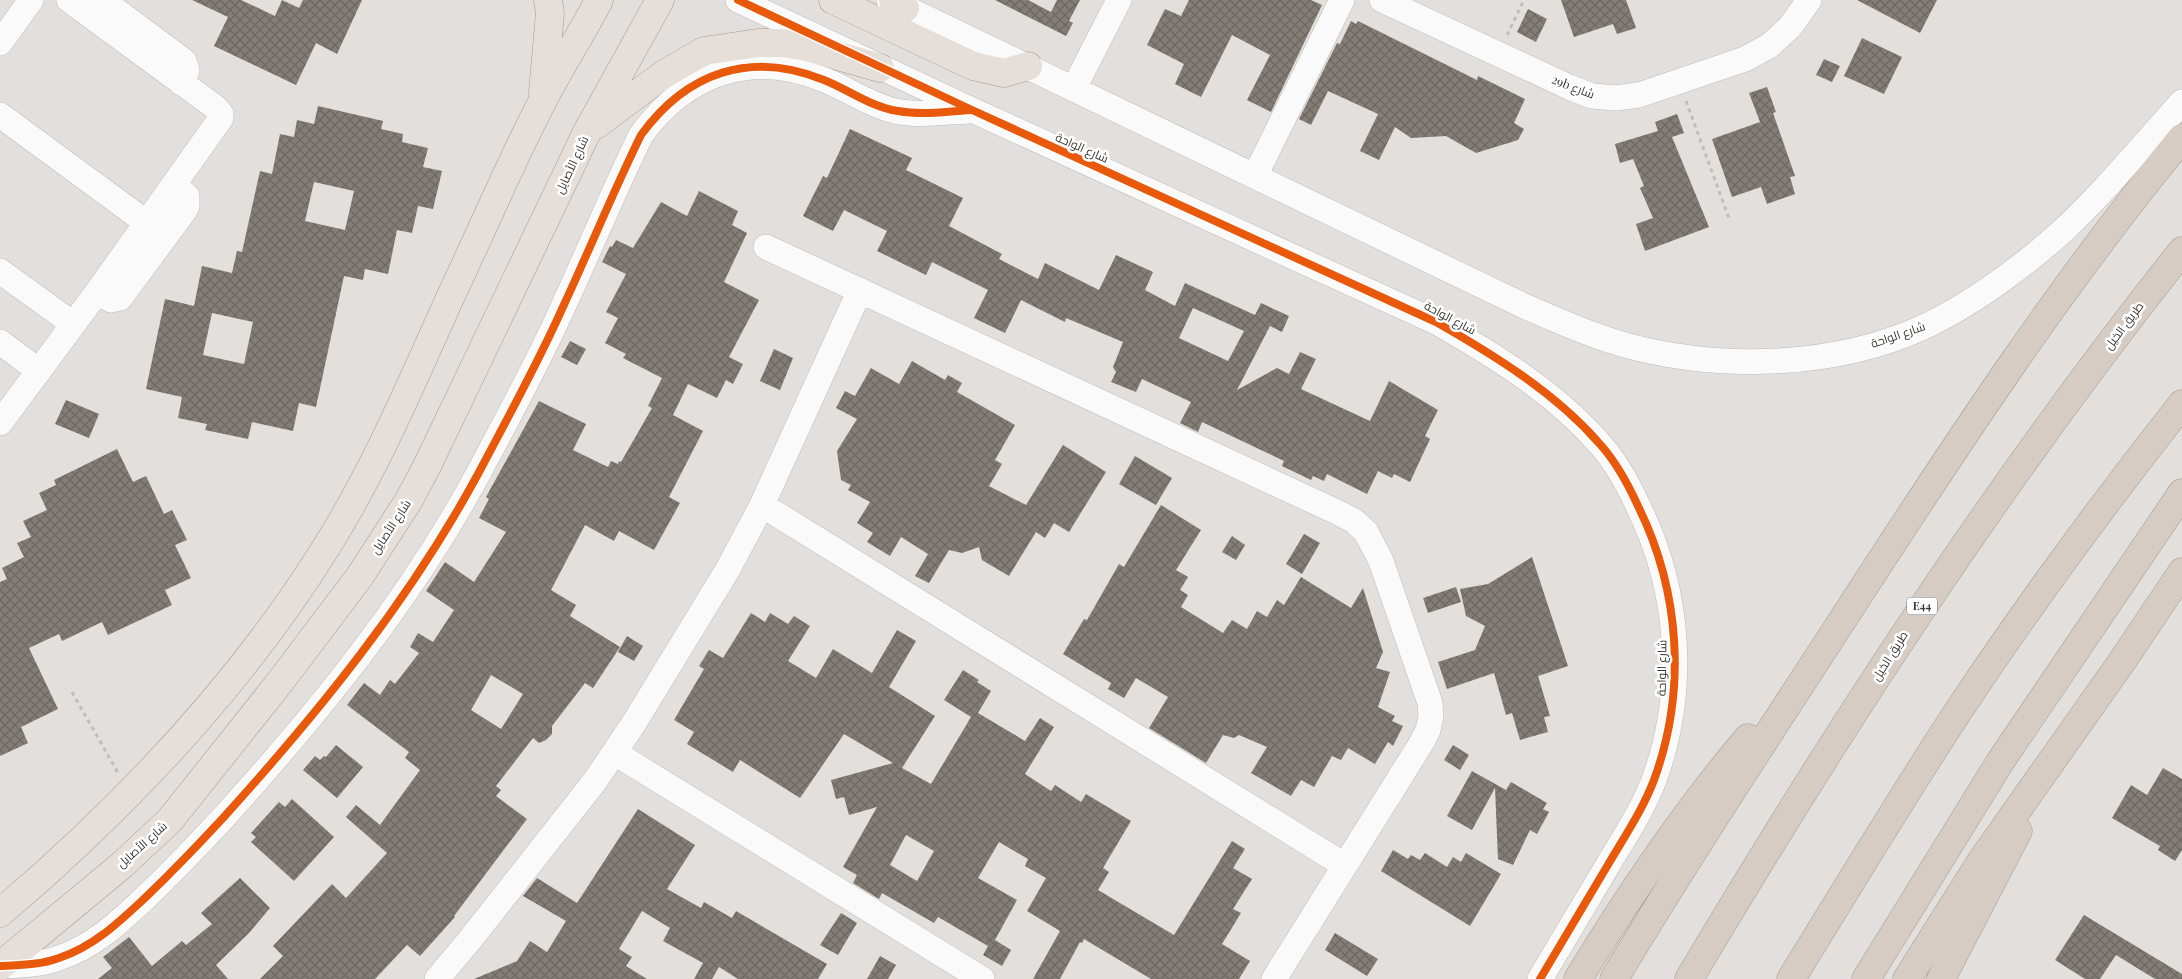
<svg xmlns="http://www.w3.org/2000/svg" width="2182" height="979" font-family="'Playfair Display',Cairo,serif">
	<defs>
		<pattern id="building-cross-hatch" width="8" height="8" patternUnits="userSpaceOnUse" patternTransform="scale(1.25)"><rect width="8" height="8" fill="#837d76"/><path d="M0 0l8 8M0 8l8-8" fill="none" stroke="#6c6762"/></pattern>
	</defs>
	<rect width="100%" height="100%" fill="#e2dfdc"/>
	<!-- building -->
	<path fill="url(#building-cross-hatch)" fill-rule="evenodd" d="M192,0H241L275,16L282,0L299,8L303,0H362L337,54L316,43L296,85L214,46L228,17Z
		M995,0H1028L1051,12L1057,0H1080L1069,21L1073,23L1066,36Z
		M1189,0H1311L1322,5L1271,112L1247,100L1270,55L1232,35L1201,97L1175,84L1184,64L1147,45L1165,9L1181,16Z
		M1561,0H1626L1636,28L1617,34L1613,24L1574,37Z
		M1857,0H1937L1920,33Z
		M1528,9L1547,19L1536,42L1517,32Z
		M1351,21L1356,24L1358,21L1477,80L1478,76L1525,99L1514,123L1524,129L1518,140L1476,153L1446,136L1411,138L1395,127L1379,160L1360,151L1378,114L1328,91L1311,125L1299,119L1337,43L1340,44Z
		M1862,38L1902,57L1884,94L1844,76Z
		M1824,59L1840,66L1832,82L1816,75Z
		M1767,87L1776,112L1773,113L1795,176L1790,177L1795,194L1767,204L1761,187L1732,197L1712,139L1760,122L1749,93Z
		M318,106L383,121L381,129L403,134L402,142L428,148L423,167L442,171L433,209L418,206L412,233L397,230L388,274L365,269L363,280L344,276L316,407L299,403L293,431L252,422L248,439L205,430L207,424L178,418L182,397L146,389L165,299L194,306L202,266L232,273L237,251L242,252L260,171L272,174L280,134L294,137L297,120L314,124ZM314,182L354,191L345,230L305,221ZM212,313L253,322L244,364L203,355Z
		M1677,114L1684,133L1672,137L1709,227L1645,251L1636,224L1653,218L1640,188L1644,186L1633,159L1620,163L1615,144L1658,131L1655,122Z
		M850,129L912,158L906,170L963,198L949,226L1002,254L999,259L1038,279L1045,263L1099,290L1116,255L1153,272L1145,290L1175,306L1185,283L1255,315L1261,303L1289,316L1282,332L1270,326L1237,390L1277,368L1289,374L1300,352L1316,359L1301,389L1370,421L1389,381L1438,410L1425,436L1430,439L1410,482L1394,474L1392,478L1378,471L1367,494L1327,474L1324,481L1313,476L1311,480L1282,466L1284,461L1202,422L1198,432L1180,423L1191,402L1142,379L1136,392L1111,382L1116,372L1113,367L1123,342L1066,318L1065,322L1021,300L1005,333L974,318L988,290L932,262L926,275L877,251L887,231L844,210L833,231L803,216L823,176L827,178ZM1193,308L1244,331L1228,361L1179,338Z
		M699,191L738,211L732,225L747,233L724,282L759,300L729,357L743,364L733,384L726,380L717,398L688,384L673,415L703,431L669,497L680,503L654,550L619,531L614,541L585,525L551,590L576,605L570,616L620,647L593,688L585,683L552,726V734L546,740L539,743L533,738L496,786L501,790L496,796L527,819L454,916L455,917L420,956L407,945L375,979H260L283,956L273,946L332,884L346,898L387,853L346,817L356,805L380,825L420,770L405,758L409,752L347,705L364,683L380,695L390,680L395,684L419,653L410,647L418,633L433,642L454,610L426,591L445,562L474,582L506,532L479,518L489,499L486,497L539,401L586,424L573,450L608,467L611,461L618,464L619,461L621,462L652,408L648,406L662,378L623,358L626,354L605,343L618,318L606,312L626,274L602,262L610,246L612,247L616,240L633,248L661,202L687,216ZM491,675L523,694L501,729L471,710Z
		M570,341L586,349L577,365L561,357Z
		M774,349L793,358L780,390L760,381Z
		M912,361L945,380L948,375L962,383L957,392L1015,425L995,460L1002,464L989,486L1026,505L1063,445L1106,472L1069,532L1054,523L1045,538L1036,532L1009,576L982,560L979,547L962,553L949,550L929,583L915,576L928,554L901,537L890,556L867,542L873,533L857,523L870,502L848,490L851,485L841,480L837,451L857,419L836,408L845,391L855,396L871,368L899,384Z
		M66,400L99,414L89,438L55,424Z
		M117,449L133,482L146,476L164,514L172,510L187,540L175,545L191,578L165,590L172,605L108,635L102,622L62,641L59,634L29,648L58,709L21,727L28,743L0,756V582L7,579L2,568L24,557L17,543L31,537L23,521L47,510L39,493L56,485L54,480Z
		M1135,456L1172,478L1156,505L1119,484Z
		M1161,505L1201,530L1176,570L1188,577L1180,590L1188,595L1181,607L1223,633L1232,620L1247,629L1257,611L1267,617L1277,600L1284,605L1301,577L1351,608L1363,588L1383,652L1376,668L1390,672L1378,707L1395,716L1392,721L1403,726L1393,746L1388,742L1375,764L1348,748L1341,760L1332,756L1314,787L1301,780L1291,796L1251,773L1267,747L1239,735L1234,738L1223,735L1206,763L1149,728L1168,697L1136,678L1124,698L1108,689L1111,683L1063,654L1084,619L1087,620L1119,564L1124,567Z
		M1304,534L1320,543L1302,574L1286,564Z
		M1232,536L1245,545L1236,560L1222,552Z
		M1532,557L1568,666L1538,676L1550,716L1544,717L1548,732L1520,740L1512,713L1506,715L1494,673L1447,689L1438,662L1475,650L1485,626L1466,616L1460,589L1488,584Z
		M1456,587L1461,602L1428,613L1423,598Z
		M751,613L765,622L770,613L788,624L794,616L810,626L788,661L816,678L833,649L872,673L897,630L916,641L889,687L935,716L902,768L931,784L971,717L944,700L963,670L979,680L977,682L991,691L978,713L1025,741L1040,718L1054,727L1025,774L1051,791L1055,785L1081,802L1086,794L1131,821L1103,868L1109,872L1098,890L1174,935L1232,841L1245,849L1233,868L1252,879L1233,909L1241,913L1222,944L1250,961L1239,979H1151L1084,939L1082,943L1080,942L1060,979H1033L1060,931L1027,911L1046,878L1025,866L1028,859L999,842L978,878L1017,900L995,940L1011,950L1002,966L983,955L988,946L938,917L934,923L882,893L879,899L853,883L857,875L843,867L877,807L849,815L844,797L836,799L831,780L893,763L844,734L800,798L740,760L733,772L687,744L694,732L674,720L704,669L699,666L709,650L723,658ZM906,835L934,851L917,881L890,865Z
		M627,636L643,646L634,661L618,652Z
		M336,745L363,767L337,798L303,770L315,756L320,760L324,756L326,757Z
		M1453,745L1469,755L1460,770L1444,760Z
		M2163,768L2182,779V850L2175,861L2158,850L2160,846L2112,818L2131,785L2147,795Z
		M1472,771L1506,790L1511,782L1547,803L1543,809L1549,812L1537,834L1530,830L1513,865L1498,859L1495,788L1472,830L1447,816Z
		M292,799L334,837L294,881L251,842L256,837L251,833L279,802L285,807Z
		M638,809L695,845L667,889L701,908L704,902L732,918L736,911L827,964L818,979H738L719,967L712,979H694L703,963L663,941L670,928L642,911L619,949L632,957L626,966L647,979H474L517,961L530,941L547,952L566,921L523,896L537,878L577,903Z
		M1393,850L1408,859L1411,855L1420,860L1425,853L1447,867L1453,857L1461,862L1466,853L1501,874L1470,926L1381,871Z
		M240,878L270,908L249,933L216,965L228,979H98L112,968L103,957L129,937L152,966L182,941L186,945L212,924L201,913Z
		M841,913L857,923L838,955L820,945Z
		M2084,915L2182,974V979H2155L2116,955L2100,979H2085L2055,960Z
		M1335,933L1378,959L1367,976L1325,950Z
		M880,956L896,965L888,979H867Z"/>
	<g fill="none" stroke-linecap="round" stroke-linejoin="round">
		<defs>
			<path id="minor" d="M102,0L184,61L187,70L181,83
				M738,0L972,110L1436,322C1494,355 1554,392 1598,442C1615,460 1628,484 1638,506C1680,591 1687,690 1654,780C1643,809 1625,836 1609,863C1586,902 1563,940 1540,979
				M889,0L1522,305C1556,320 1590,335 1625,345C1721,371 1837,368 1928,325C1975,302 2018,270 2057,236C2102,195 2141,147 2182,102
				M1382,0L1569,87L1592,96L1616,98L1639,95L1745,59L1769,46L1790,27L1809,0
				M0,43L31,0
				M1074,88L1119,0
				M0,115L147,223
				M1255,176L1342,0
				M766,247L1339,513L1354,521L1366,532L1381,561L1430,703L1431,716L1428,730L1422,742L1274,979
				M0,271L73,324
				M98,291L111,300L120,298L185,210L187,206V196L174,185
				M0,342L39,371
				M0,423L98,291L221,118V114L215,107L69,0
				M762,505L1344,865
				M615,753L982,979
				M0,966C20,965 40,965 59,958C95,946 120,921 147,896C173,871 198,845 223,818C319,712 410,600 478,474C507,419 537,365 562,309C589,251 613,192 641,135C686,73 752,49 825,80C849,90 870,105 895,111C918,116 944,112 968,111
				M437,979L469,941L595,781L634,723L728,569L762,505L860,290"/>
			<path id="major" d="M833,0L973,66L1004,73L1028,66
				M893,0L905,8
				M543,92L550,13L548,0
				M596,125L664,74L704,51L758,43H783L807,47L880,68
				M0,913C126,806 240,686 327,546C384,455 423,354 469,257C493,205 516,152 542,102C560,67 581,35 599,0
				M0,966L122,865L170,820L280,682L360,576L409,500L427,466L587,132L660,0"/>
			<path id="highway" d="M1578,979C1629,895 1684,813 1748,738
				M1614,979C1692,849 1776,723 1858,596C1960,439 2063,282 2182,138
				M1689,979C1839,727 1999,481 2182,251
				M1791,979C1846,890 1900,800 1957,713C2028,606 2103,504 2182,404
				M1866,979L2000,762L2182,493
				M1907,979L1982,860L2123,660L2182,572
				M1941,979L2018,831"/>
		</defs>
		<!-- minor casing -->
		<use href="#minor" stroke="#bebcba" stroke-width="26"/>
		<!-- major casing -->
		<use href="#major" stroke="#a49a90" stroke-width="29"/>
		<!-- highway casing -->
		<use href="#highway" stroke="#a49a90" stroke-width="29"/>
		<!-- path -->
		<path stroke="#bfbebd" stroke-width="3" stroke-dasharray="4 4" stroke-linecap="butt" d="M1507,35L1524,0
			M1686,101L1730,221
			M72,692L118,773"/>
		<!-- minor -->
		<use href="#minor" stroke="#fbfafa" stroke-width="25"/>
		<!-- major -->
		<use href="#major" stroke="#e5ded9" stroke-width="28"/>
		<!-- highway -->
		<use href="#highway" stroke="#d6ccc3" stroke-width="28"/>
		<defs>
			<path id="cycleway" d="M738,0L972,110L1436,322C1494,355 1554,392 1598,442C1615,460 1628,484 1638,506C1680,591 1687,690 1654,780C1643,809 1625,836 1609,863C1586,902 1563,940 1540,979
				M0,966C20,965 40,965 59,958C95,946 120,921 147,896C173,871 198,845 223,818C319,712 410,600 478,474C507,419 537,365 562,309C589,251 613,192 641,135C687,72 751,50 824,80C849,90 871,107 898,111C921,115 946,112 970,110"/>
		</defs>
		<!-- cycleway casing -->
		<use href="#cycleway" stroke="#fff" stroke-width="11"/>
		<!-- cycleway -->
		<use href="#cycleway" stroke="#e8590c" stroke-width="8"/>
	</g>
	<g text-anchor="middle" stroke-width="5" stroke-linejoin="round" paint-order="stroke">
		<!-- shield labels -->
		<rect fill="#fff" stroke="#747271" stroke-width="1" x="1907" y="597.5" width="30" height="17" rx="4"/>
		<g font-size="11" font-weight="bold" fill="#383634">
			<text x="1922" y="610">E44</text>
		</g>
		<!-- street labels -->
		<g font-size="12" fill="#383634" stroke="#fff">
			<text transform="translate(1573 87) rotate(21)" y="4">29b شارع</text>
			<text transform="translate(1082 148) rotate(24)" y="4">شارع الواحة</text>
			<text transform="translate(572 165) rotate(-65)" y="4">شارع الأصايل</text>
			<text transform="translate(1450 318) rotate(28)" y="4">شارع الواحة</text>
			<text transform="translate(2124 326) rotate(-53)" y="4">طريق الخيل</text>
			<text transform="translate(1898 335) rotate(-19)" y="4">شارع الواحة</text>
			<text transform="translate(391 527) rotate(-57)" y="4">شارع الأصايل</text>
			<text transform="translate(1890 656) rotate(-58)" y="4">طريق الخيل</text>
			<text transform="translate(1662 668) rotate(-89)" y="4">شارع الواحة</text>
			<text transform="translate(142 845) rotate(-42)" y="4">شارع الأصايل</text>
		</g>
	</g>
</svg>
